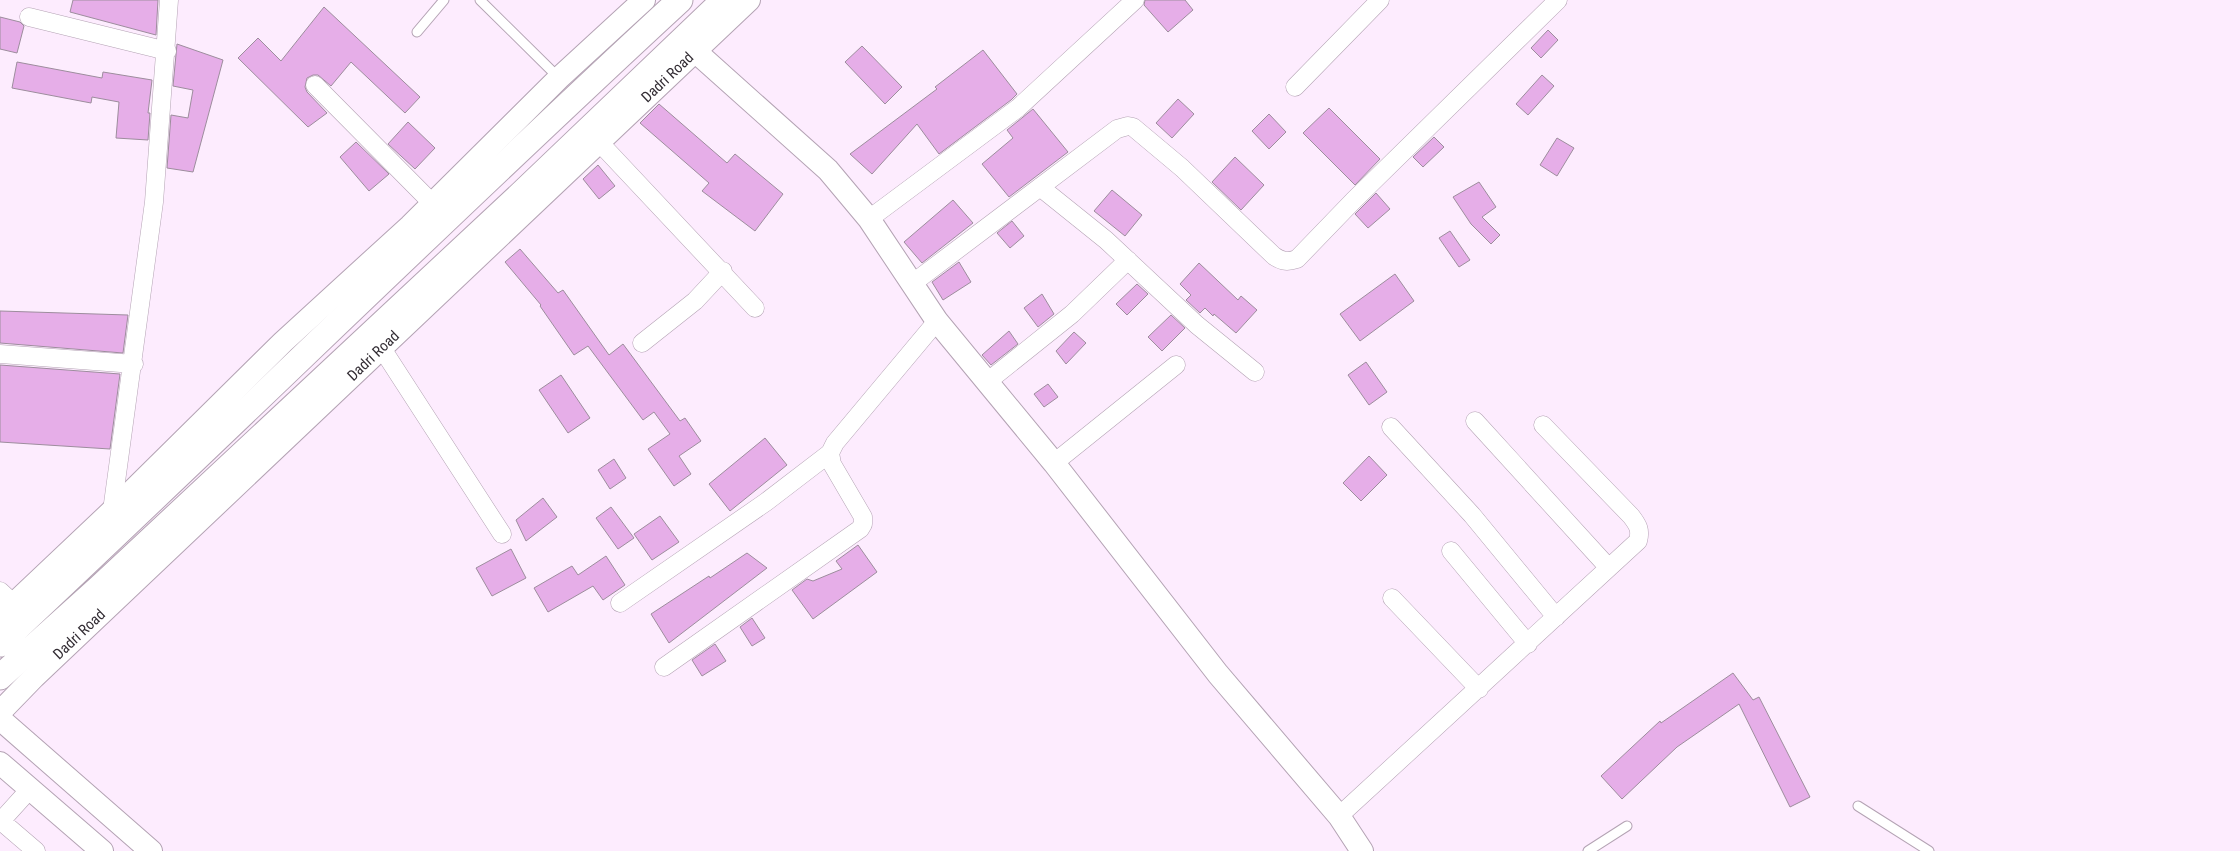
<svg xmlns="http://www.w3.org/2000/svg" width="2240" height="851" font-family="'Roboto Condensed',sans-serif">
	<rect width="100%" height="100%" fill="#fdecfe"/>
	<!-- building -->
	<path fill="#e6aee8" stroke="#9d8d9d" d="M73,0H158L156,35L70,12Z
		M1145,0H1185L1193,10L1168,32L1144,5Z
		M324,7L420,97L405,113L351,62L331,86L318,75H313L307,78L305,87L307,92L327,113L308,127L238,58L258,38L281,61Z
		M0,17L20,22L24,26L17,53L0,49Z
		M1548,30L1558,40L1541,58L1531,48Z
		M177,44L223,60L193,172L167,168L171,115L188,118L193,90L173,86Z
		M862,46L902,87L885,104L845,62Z
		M983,50L1017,94L1011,100L939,154L917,124L872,174L850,154L937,89L935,87Z
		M17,62L102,78L103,72L152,80L148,113H150L148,140L116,138L119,102L92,97L91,103L12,88Z
		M1542,75L1554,86L1528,115L1516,104Z
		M1178,99L1194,114L1172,138L1156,123Z
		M659,104L727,163L735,154L783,194L755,231L702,191L709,183L640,123Z
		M1329,108L1380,159L1355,185L1303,133Z
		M1033,109L1068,152L1009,197L982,164L1013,138L1007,130Z
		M1269,114L1286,132L1269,149L1252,131Z
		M408,122L435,148L415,169L388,144Z
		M1434,137L1444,147L1423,167L1413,157Z
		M1557,138L1574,148L1557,176L1540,165Z
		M356,142L389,174L369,191L340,157Z
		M1235,157L1264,185L1241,210L1212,182Z
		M598,165L615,186L599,199L583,179Z
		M1479,182L1496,207L1482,217L1500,235L1491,244L1471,224L1453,197Z
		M1112,190L1142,215L1125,236L1094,211Z
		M1376,193L1390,209L1368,228L1355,214Z
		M953,200L973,223L922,263L904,242Z
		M1012,221L1024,236L1010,248L997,233Z
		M1450,231L1470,260L1459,267L1439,238Z
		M520,249L558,293L563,290L609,355L623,344L680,421L685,418L701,441L679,456L691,474L674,486L648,449L670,434L654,412L643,420L588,346L574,355L540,306L541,305L505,262Z
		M959,262L971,282L943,300L932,282Z
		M1199,263L1238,300L1241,296L1257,310L1236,333L1214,314L1213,316L1205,308L1200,313L1186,300L1191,295L1180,284Z
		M1395,274L1414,301L1360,341L1340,314Z
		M1137,284L1148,294L1127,315L1116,304Z
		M1042,294L1054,314L1038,327L1024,308Z
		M0,311L128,315L123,353L0,343Z
		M1171,315L1185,328L1162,351L1148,337Z
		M1009,331L1018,344L991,365L982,355Z
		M1074,332L1086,343L1066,364L1056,351Z
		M1366,362L1387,392L1369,405L1348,375Z
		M0,365L120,374L110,449L0,442Z
		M561,375L590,418L568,433L539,390Z
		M1048,384L1058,397L1044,407L1034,394Z
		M765,438L787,465L730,511L709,484Z
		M1369,456L1387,475L1361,501L1343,483Z
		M614,459L626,478L610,489L598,470Z
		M543,498L557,517L526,541L516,520Z
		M611,507L634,538L618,549L596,518Z
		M660,516L679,542L652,560L634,534Z
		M858,545L877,572L813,619L792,590L807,579L813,581L842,569L836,561Z
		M511,549L526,578L492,596L476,568Z
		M747,553L767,568L669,643L651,614L709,576L710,578Z
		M606,556L625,585L603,600L593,586L548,612L534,588L572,566L578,575Z
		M752,618L765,638L752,646L740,627Z
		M715,644L726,661L702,676L692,660Z
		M1733,673L1753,700L1759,697L1810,797L1790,807L1739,704L1677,747L1622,799L1601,776L1660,721L1661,723Z"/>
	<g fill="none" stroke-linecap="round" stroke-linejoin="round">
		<defs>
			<path id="service" d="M480,0L559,78
				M417,32L444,0
				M1858,806L1929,851
				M1588,851L1627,826"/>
			<path id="minor" d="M29,17L167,51
				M315,85L433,204
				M1295,87L1380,0
				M599,142L755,308
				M1040,187L1106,240L1197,325L1255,372
				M869,219L1018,108L1135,0
				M913,283L1117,129L1128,126L1133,127L1182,168L1274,256C1283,262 1288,262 1297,259L1353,201L1558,0
				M642,343L695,301L723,271
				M381,347L502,534
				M0,354L134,364
				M987,382L1072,314L1128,260
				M1475,421L1608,567
				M1391,427L1472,515L1556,617
				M1054,463L1176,365
				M112,511L154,202L169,0
				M1451,551L1528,644
				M0,591L14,604
				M1392,598L1479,689
				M620,603L766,502L830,453
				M664,667L860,529L863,524V517L832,464L830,453L835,443L937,321
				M30,789L1,821L36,851
				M1339,816L1638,541C1641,530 1638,525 1631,516L1543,425"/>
			<g id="tertiary">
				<path d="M695,51L828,170L869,219L937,321L1054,463L1218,674L1339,816L1362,851"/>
				<path d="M0,617L112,511L283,342L410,226L559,78L644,0"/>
				<path id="s1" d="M0,712L34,677L749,0"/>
				<path d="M0,719L151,851"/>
				<path d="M0,763L102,851"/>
			</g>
			<path id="secondary" d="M0,644C228,431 450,212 680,0
				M0,677L100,587L521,194L724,0"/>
		</defs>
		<!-- service casing -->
		<use href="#service" stroke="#b4a3b4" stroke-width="11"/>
		<!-- minor casing -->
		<use href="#minor" stroke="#b4a3b4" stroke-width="19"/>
		<!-- tertiary casing -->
		<use href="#tertiary" stroke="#b4a3b4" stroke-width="24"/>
		<!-- secondary casing -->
		<use href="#secondary" stroke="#b4a3b4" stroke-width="27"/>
		<!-- service -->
		<use href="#service" stroke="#fff" stroke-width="9"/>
		<!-- minor -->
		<use href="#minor" stroke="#fff" stroke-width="18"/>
		<!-- tertiary -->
		<use href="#tertiary" stroke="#fff" stroke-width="22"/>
		<!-- secondary -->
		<use href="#secondary" stroke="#fff" stroke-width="25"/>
	</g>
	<g text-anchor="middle" stroke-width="5" stroke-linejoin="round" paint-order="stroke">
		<!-- street labels -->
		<g font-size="15" fill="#332d34" stroke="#fff">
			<text dy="5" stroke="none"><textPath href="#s1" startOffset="921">Dadri Road</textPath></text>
			<text dy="5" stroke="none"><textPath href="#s1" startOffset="516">Dadri Road</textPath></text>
			<text dy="5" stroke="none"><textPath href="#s1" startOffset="111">Dadri Road</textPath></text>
		</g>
	</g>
</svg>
